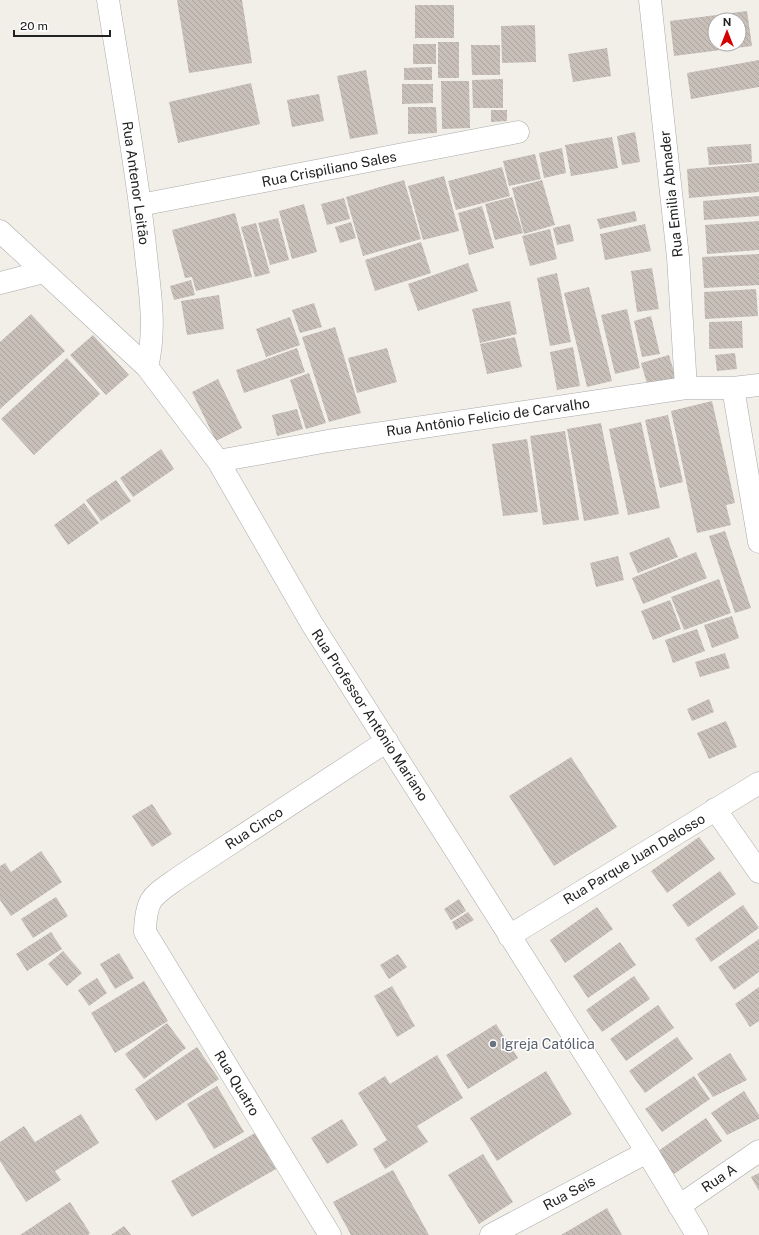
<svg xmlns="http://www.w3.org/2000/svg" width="759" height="1235" font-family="'Public Sans',sans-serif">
	<defs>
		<pattern id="building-back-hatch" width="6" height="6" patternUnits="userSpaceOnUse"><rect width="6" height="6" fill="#c7bfb8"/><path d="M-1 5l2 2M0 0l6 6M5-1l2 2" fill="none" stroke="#aba49e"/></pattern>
	</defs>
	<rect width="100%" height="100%" fill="#f2efe9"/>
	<!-- building -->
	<path fill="url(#building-back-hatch)" fill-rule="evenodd" d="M177,0H242L252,63L189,73Z
		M415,5H454V38H415Z
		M747,11L752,46L674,56L670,21ZM715,20H739V44H715Z
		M535,25L536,62L502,63L501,26Z
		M438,42H459V78H438Z
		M413,44H436V64H413Z
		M471,45H500V75H472Z
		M607,48L611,76L573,82L568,54Z
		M759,60V87L691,99L687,73Z
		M432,67V80H404V68Z
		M366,70L378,134L350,139L337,76Z
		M503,79V108H473L472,80Z
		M441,81H469L470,128L442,129Z
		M251,83L260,124L178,143L169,102Z
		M402,84H433V103L402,104Z
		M319,94L324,121L292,127L287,100Z
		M408,107H436L437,133L408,134Z
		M491,110H507V121L491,122Z
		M635,132L640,162L622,165L617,136Z
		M612,137L618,168L571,176L565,145Z
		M751,144L752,162L709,165L707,147Z
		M562,148L566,173L544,178L539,153Z
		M535,154L541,179L509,186L503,161Z
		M759,163V192L689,198L687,169Z
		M502,167L510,196L456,210L448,181Z
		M444,176L459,231L423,240L408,186Z
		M404,180L421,239L363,256L346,197Z
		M542,180L555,225L524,234L512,188Z
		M759,196V216L704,220L703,201Z
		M512,197L523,233L495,240L485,204Z
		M344,198L350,219L327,225L321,204Z
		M304,204L317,252L292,259L279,211Z
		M482,206L494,248L469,255L458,213Z
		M635,211L637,221L600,229L597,219Z
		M235,213L252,277L196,291L192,277L185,278L172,230Z
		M278,218L289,260L270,265L258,223Z
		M759,221V250L707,254L705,225Z
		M351,222L356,238L340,243L335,227Z
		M256,223L270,273L255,277L241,227Z
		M570,224L574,241L557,245L553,228Z
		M645,224L651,251L605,260L600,234Z
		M550,229L557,259L530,266L522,236Z
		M421,242L431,273L375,291L365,260Z
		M759,254V285L704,288L702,257Z
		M468,263L478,291L418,311L408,284Z
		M652,268L659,309L637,312L631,271Z
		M557,273L571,342L550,346L537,278Z
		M191,280L195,295L174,300L170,286Z
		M589,287L612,381L587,387L564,293Z
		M756,289L758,316L705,319L704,292Z
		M219,295L224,329L187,335L181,301Z
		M510,301L517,334L480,343L472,309Z
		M314,303L322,327L300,333L292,310Z
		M627,309L640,368L615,374L601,315Z
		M31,314L65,351L0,409V342Z
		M651,316L660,354L642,357L634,321Z
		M290,317L300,345L266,357L256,329Z
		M742,321L743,348L709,349V322Z
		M335,327L361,413L329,422L302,337Z
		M93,335L129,375L106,395L70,355Z
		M515,337L522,367L487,374L480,344Z
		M573,347L580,386L557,390L550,352Z
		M297,348L305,372L244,393L236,370Z
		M387,348L397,382L357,393L348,358Z
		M735,353L737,369L717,371L715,355Z
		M669,355L676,379L648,387L641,363Z
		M67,358L100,394L34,455L1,419Z
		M309,373L326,423L306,429L290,380Z
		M218,379L242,428L216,441L192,392Z
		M712,401L735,503L726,505L731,525L697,533L671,411Z
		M297,409L303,429L277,436L272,415Z
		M668,415L683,482L660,488L645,420Z
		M641,422L660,508L628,515L609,429Z
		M601,423L619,514L584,521L567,429Z
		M565,431L579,520L543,525L530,436Z
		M527,439L538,512L503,516L492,444Z
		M161,449L174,469L133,497L120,478Z
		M116,480L131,501L101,521L86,500Z
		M84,503L99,523L68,545L54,525Z
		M725,531L751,608L735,613L709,536Z
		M669,537L678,557L638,573L629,553Z
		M696,552L707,578L643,604L632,578Z
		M618,556L624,580L596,587L590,563Z
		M719,579L731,613L684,630L671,597Z
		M670,600L681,629L653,640L641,611Z
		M732,616L739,638L712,648L704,625Z
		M697,629L705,651L673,663L665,640Z
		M725,653L730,668L700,677L695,662Z
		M709,699L714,712L692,721L687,709Z
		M726,721L737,747L709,759L697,733Z
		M571,757L617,827L554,866L509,796Z
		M152,804L172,834L152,847L132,816Z
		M699,837L715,859L667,893L651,871Z
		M41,851L62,882L11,916L0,900V866L5,863L11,872Z
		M720,871L736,894L688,927L672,905Z
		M56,897L68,916L33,938L21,919Z
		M459,899L466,911L451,920L444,909Z
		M743,905L759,928L711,962L695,939Z
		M597,907L613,929L565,963L550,940Z
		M468,912L474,920L456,930L452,922Z
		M51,932L62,949L27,971L16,954Z
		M759,939V972L734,990L718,967Z
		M620,942L636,965L588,998L573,976Z
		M63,951L82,973L67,986L48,964Z
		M119,953L134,978L115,989L100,964Z
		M398,954L407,967L389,979L380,965Z
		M634,976L650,999L602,1032L586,1010Z
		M97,978L107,993L89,1006L78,990Z
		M144,981L168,1021L115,1053L91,1013Z
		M392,986L415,1026L397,1037L374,996Z
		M759,987V1021L750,1027L735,1004Z
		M658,1005L674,1028L626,1061L610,1039Z
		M167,1023L186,1048L144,1079L125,1054Z
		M496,1024L518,1058L468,1089L446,1055Z
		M677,1037L693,1059L645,1093L629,1071Z
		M197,1047L219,1079L156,1121L135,1089Z
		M730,1053L747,1080L713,1097L697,1074Z
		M437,1055L463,1098L417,1126L428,1142L385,1169L373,1149L387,1140L358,1093L385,1076L390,1084Z
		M546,1071L572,1114L497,1161L470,1118Z
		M694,1076L710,1099L662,1132L645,1109Z
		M217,1086L244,1132L214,1149L187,1104Z
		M744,1091L759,1115V1119L727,1135L711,1113Z
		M81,1114L99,1143L55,1171L61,1180L26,1202L0,1161V1142L24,1126L35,1142Z
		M706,1118L722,1141L674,1174L658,1151Z
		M342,1119L358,1145L327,1164L311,1138Z
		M255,1133L276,1169L192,1217L171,1181Z
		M483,1154L513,1202L479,1224L448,1175Z
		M393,1170L429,1235H351L333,1202Z
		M759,1173V1191L751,1177Z
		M70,1202L90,1233L88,1235H20Z
		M607,1208L622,1235H561Z
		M124,1226L131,1235H111Z"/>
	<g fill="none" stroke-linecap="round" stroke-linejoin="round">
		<defs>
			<path id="street" d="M108,0C121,82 136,164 145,246C149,288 157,326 147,367
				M650,0L678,257L686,388
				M140,205L518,132
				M0,231L147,367L218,461L312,624L647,1152L697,1235
				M0,283L43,272
				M733,388L759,542
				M218,461L328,441L686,388H733L759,385
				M715,809L759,872
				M509,936L759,783
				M679,1206L759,1151
				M330,1235L145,932C146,896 153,896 181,876L387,741
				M491,1235L647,1152"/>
		</defs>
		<!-- street casing -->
		<use href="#street" stroke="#a9a9a9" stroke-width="23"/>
		<!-- street -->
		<use href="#street" stroke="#fff" stroke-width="22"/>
	</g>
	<!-- markers -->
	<circle fill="#6b7280" stroke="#fff" stroke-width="1.5" cx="493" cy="1044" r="4"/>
	<g text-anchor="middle" stroke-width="3" stroke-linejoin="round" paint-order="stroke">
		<!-- street labels -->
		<g font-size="14" fill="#222" stroke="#fff">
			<text transform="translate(329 169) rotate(-11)" y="5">Rua Crispiliano Sales</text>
			<text transform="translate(136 183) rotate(82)" y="5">Rua Antenor Leitão</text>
			<text transform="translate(671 194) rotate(-96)" y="5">Rua Emilia Abnader</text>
			<text transform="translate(488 417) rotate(-8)" y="5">Rua Antônio Felicio de Carvalho</text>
			<text transform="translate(370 715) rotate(57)" y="5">Rua Professor Antônio Mariano</text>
			<text transform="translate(254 828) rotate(-33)" y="5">Rua Cinco</text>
			<text transform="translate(634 859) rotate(-31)" y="5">Rua Parque Juan Delosso</text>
			<text transform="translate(237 1083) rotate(59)" y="5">Rua Quatro</text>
			<text transform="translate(719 1178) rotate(-34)" y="5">Rua A</text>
			<text transform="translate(569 1193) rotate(-28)" y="5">Rua Seis</text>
		</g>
		<!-- worship labels -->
		<g font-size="14" fill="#5b616d" stroke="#fff" text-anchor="start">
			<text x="501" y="1049">Igreja Católica</text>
		</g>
	</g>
	<!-- north arrow -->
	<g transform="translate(727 32)"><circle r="19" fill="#ffffff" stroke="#a7a7a7"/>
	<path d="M0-3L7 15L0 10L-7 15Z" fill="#d40000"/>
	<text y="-6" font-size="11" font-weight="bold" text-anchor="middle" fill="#222222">N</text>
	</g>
	<!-- scale -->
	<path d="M14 30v6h96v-6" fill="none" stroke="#222222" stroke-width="2"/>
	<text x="20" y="30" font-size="12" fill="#222222" stroke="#ffffff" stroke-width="3" paint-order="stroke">20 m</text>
</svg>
